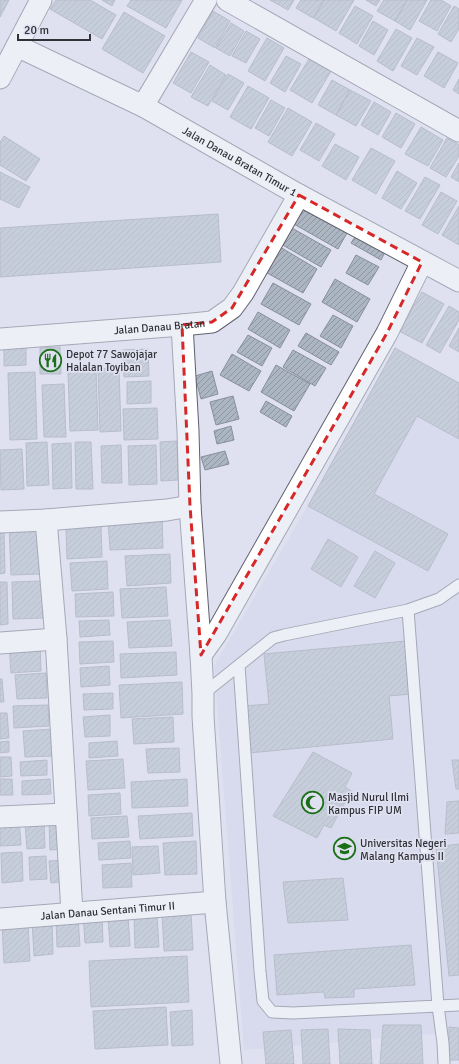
<svg xmlns="http://www.w3.org/2000/svg" width="459" height="1064" font-family="Signika,sans-serif">
	<defs>
		<pattern id="building-hatch" width="6" height="6" patternUnits="userSpaceOnUse"><rect width="6" height="6" fill="#acb6c2"/><path d="M-1 1l2-2M0 6l6-6M5 7l2-2" fill="none" stroke="#8d959e"/></pattern>
	</defs>
	<rect width="100%" height="100%" fill="#dfe1f0"/>
	<!-- built -->
	<path fill="#d0d2e8" d="M399,350L459,383V1032L244,1050L214,666Z"/>
	<!-- building -->
	<path fill="url(#building-hatch)" stroke="#87909c" d="M0,0H9L0,17Z
		M56,0H90L116,15L102,39L50,9Z
		M102,0H115L112,6Z
		M131,0H182L166,28L127,6Z
		M270,0H294L288,10Z
		M301,0H324L313,18L296,8Z
		M324,0H354L336,31L314,18Z
		M366,0H380L376,6Z
		M384,0H407L395,21L377,11Z
		M407,0H427L410,30L395,21Z
		M431,0H441L451,6L437,31L419,21Z
		M355,6L373,16L357,44L339,33Z
		M454,6L459,9V29L451,42L438,34Z
		M213,11L230,21L215,48L198,38Z
		M124,12L165,36L143,73L102,49Z
		M373,21L388,30L374,55L359,46Z
		M231,23L244,31L230,56L216,48Z
		M396,29L412,38L393,71L377,61Z
		M246,31L260,39L246,63L232,56Z
		M267,38L284,48L265,81L248,71Z
		M417,38L434,47L417,75L401,66Z
		M191,52L209,62L191,93L173,83Z
		M438,52L458,63L444,88L424,76Z
		M286,56L301,64L285,92L270,83Z
		M309,59L331,71L312,103L290,90Z
		M210,65L226,75L208,106L191,97Z
		M228,74L244,83L228,110L212,101Z
		M459,79V94L453,90Z
		M332,80L350,90L336,115L318,105Z
		M248,86L269,98L251,129L230,117Z
		M350,90L371,101L356,126L336,115Z
		M271,100L285,108L269,136L255,128Z
		M374,102L391,112L378,135L361,125Z
		M288,108L312,122L292,156L268,142Z
		M396,113L415,124L401,148L382,137Z
		M316,123L335,134L319,161L300,150Z
		M421,127L443,140L428,166L405,154Z
		M4,136L40,159L26,181L0,165V142Z
		M447,138L459,145V156L446,177L430,168Z
		M335,144L359,157L346,180L322,166Z
		M371,148L395,161L376,194L352,180Z
		M459,163V182L451,177Z
		M397,171L417,183L401,209L382,198Z
		M0,172L30,187L19,208L0,199Z
		M425,177L440,185L420,219L405,211Z
		M441,192L457,201L438,234L422,225Z
		M302,205L348,231L338,249L292,223Z
		M459,206V245L442,235Z
		M218,214L221,262L0,277V228Z
		M290,227L331,250L321,267L281,244Z
		M358,232L387,248L381,260L351,243Z
		M275,244L317,269L303,293L260,269Z
		M356,255L379,267L368,285L346,273Z
		M335,279L370,299L357,322L322,302Z
		M273,283L311,304L299,325L261,304Z
		M422,292L444,304L422,343L399,331Z
		M449,306L459,312V320L440,353L426,345Z
		M258,312L290,330L280,348L248,329Z
		M333,315L353,326L341,348L320,336Z
		M459,328V352L449,346Z
		M306,333L339,352L331,365L298,346Z
		M248,335L272,348L262,366L237,352Z
		M26,344V365L4,366V345Z
		M60,347L61,374H40V348Z
		M395,348L459,383V439L417,416L374,494L448,534L428,571L308,506Z
		M148,349L149,376L124,377L123,350Z
		M293,350L326,368L315,386L283,367Z
		M232,354L261,371L249,391L220,375Z
		M276,365L310,384L294,411L261,392Z
		M119,368L121,431L100,432L98,369Z
		M96,370L98,430L70,431L68,371Z
		M212,371L218,394L201,399L195,376Z
		M35,372L37,439L10,440L8,373Z
		M151,381V403L127,404V382Z
		M64,384L66,437H44L42,385Z
		M233,396L239,419L216,425L210,402Z
		M266,401L292,416L286,427L260,412Z
		M157,408L158,439L124,440L123,409Z
		M231,426L234,440L217,444L214,431Z
		M177,441L178,480L161,481L160,442Z
		M47,442L49,485L27,486L26,443Z
		M75,442H91L93,489H76Z
		M71,443L72,488L53,489L52,444Z
		M121,445L122,483H102L101,446Z
		M156,445L157,484L129,485L128,446Z
		M22,449L24,489L1,490L0,450Z
		M225,451L229,464L205,470L201,457Z
		M162,516L163,548L110,550L108,519Z
		M38,524L40,574L11,575L9,525Z
		M101,526L102,557L67,559L66,528Z
		M0,533H4L5,573L0,574Z
		M328,539L358,557L341,587L311,569Z
		M375,551L395,563L375,598L354,586Z
		M170,554L171,583L127,586L125,556Z
		M107,561L108,589L72,591L70,563Z
		M42,581L43,618L13,619L12,582Z
		M0,582H7L8,624L0,625Z
		M166,587L168,616L122,618L120,589Z
		M113,592L114,616L76,617L75,594Z
		M109,620L110,635L80,637L79,621Z
		M170,620L172,646L129,648L127,622Z
		M113,641L114,662L80,664L79,642Z
		M406,641L411,694L389,696L393,739L249,753L245,706L269,704L264,654Z
		M40,642L41,671L11,673L9,643Z
		M176,652L177,675L121,678L120,654Z
		M109,666L110,685L81,687L80,668Z
		M46,673L47,698L17,699L15,675Z
		M0,679H2L4,702H0Z
		M182,682L183,714L121,718L119,685Z
		M113,693V709L84,710L83,694Z
		M48,705L49,726L14,728L13,706Z
		M0,713H7L9,738L0,739Z
		M110,715V736L85,737L83,717Z
		M173,717L174,742L134,744L132,719Z
		M53,729L55,756L25,757L23,731Z
		M9,741V752L0,753V742Z
		M117,741L118,756L89,758V743Z
		M179,748L180,772L148,773L146,749Z
		M313,752L352,773L345,787L351,791L331,828L324,825L317,838L273,816Z
		M0,757H11L12,776L0,777Z
		M123,759L125,788L88,790L86,761Z
		M47,760V775L21,776L20,762Z
		M452,760H459V789H456Z
		M0,779H12L13,795H0Z
		M50,779L51,794L22,795V781Z
		M187,779L188,806L132,808L131,782Z
		M120,793L121,814L89,816L88,795Z
		M459,801V833L445,834L447,802Z
		M192,813L193,836L140,839L138,816Z
		M127,816L129,837L92,839L91,818Z
		M19,819L21,845L0,846V820Z
		M63,821L65,849L50,850L49,822Z
		M44,822L45,848L27,849L25,823Z
		M130,841L131,858L99,860L98,843Z
		M196,841L197,874L165,875L163,843Z
		M459,844V975L449,976L436,847Z
		M158,846L160,873L133,875L132,847Z
		M22,852L23,881L2,883L1,853Z
		M46,856L47,879L30,880L29,857Z
		M67,860L68,881L51,883L49,861Z
		M131,863L132,887L103,888L102,865Z
		M343,878L348,920L288,923L283,882Z
		M191,912L193,950L164,951L162,914Z
		M102,913L103,942L85,943L83,914Z
		M128,916L130,946L110,947L108,917Z
		M157,916L159,947L135,948L134,917Z
		M78,917L80,946L57,947L56,918Z
		M52,919L53,954L34,956L32,920Z
		M28,923L30,961L4,963L2,924Z
		M411,945L415,985L354,989V997L325,998L324,992L277,995L274,955Z
		M187,956L189,1002L91,1007L89,961Z
		M166,1007L168,1045L95,1049L93,1011Z
		M192,1010L193,1045L172,1046L170,1012Z
		M383,1025H421L423,1064H380Z
		M449,1027L459,1028V1060H449Z
		M328,1029L330,1064H303L301,1030Z
		M338,1029L370,1030L372,1064H340Z
		M291,1030L294,1064H266L263,1032Z"/>
	<g fill="none" stroke-linecap="round" stroke-linejoin="round">
		<defs>
			<path id="lane" d="M408,610L438,1006L443,1043L444,1064
				M239,665L260,971L263,1001L272,1012L293,1013L459,1005
				M203,694L273,638L284,635L408,610L439,599L459,585"/>
			<g id="street">
				<path d="M227,0L459,131"/>
				<path id="s1" d="M17,46L143,106L299,195L459,281"/>
				<path d="M0,78L41,0"/>
				<path d="M143,106L206,0"/>
				<path d="M182,325L188,431L190,506L201,655L203,694V716L215,902L231,1064"/>
				<path id="s2" d="M0,339L182,325L212,322L232,308L243,293L299,195"/>
				<path d="M46,520L56,639L72,913"/>
				<path d="M0,522L46,520L167,510L190,506"/>
				<path d="M0,643L56,639"/>
				<path d="M201,655L216,634L387,333L422,262"/>
				<path d="M0,817L66,814"/>
				<path id="s3" d="M0,919L215,902"/>
			</g>
		</defs>
		<!-- lane casing -->
		<use href="#lane" stroke="#616270" stroke-width="13"/>
		<!-- street casing -->
		<use href="#street" stroke="#616270" stroke-width="23"/>
		<!-- lane -->
		<use href="#lane" stroke="#fff" stroke-width="11"/>
		<!-- street -->
		<use href="#street" stroke="#fff" stroke-width="21"/>
	</g>
	<!-- marked area -->
	<path d="M0 0H459V1064H0ZM299,195L422,262L387,333L201,655L190,506L182,325L212,322L232,308Z" fill="#dfe1f0" fill-opacity=".55" fill-rule="evenodd"/>
	<path fill="none" stroke="#d62828" stroke-width="3" stroke-dasharray="8 5" stroke-linejoin="round" d="M299,195L422,262L387,333L201,655L190,506L182,325L212,322L232,308Z"/>
	<!-- icons -->
	<defs>
		<symbol id="restaurant-ring" viewBox="-11 -11 22 22"><circle r="9.5" fill="#dfe1f0" stroke="#1b6f18" stroke-width="1.5"/><path d="M-5-6h1v4h1v-4h1v4h1v-4h1v5L-1.5 .5V6h-2V.5L-5-1ZM5-6V6H3V1.5H1.5Q1.5-4 5-6Z" fill="#1b6f18"/></symbol>
		<symbol id="mosque-ring" viewBox="-11 -11 22 22"><circle r="9.5" fill="#dfe1f0" stroke="#1b6f18" stroke-width="1.5"/><path d="M3.5-4.9A6 6 0 1 0 3.5 4.9A5 5 0 1 1 3.5-4.9Z" fill="#1b6f18"/></symbol>
		<symbol id="university-ring" viewBox="-11 -11 22 22"><circle r="9.5" fill="#dfe1f0" stroke="#1b6f18" stroke-width="1.5"/><path d="M0-5L7-2L0 1L-7-2ZM-4 1L0 2.5L4 1V4Q0 6-4 4Z" fill="#1b6f18"/></symbol>
	</defs>
	<g fill-rule="evenodd">
		<use href="#restaurant-ring" x="38" y="348" width="25" height="25"/>
		<use href="#mosque-ring" x="300" y="790" width="25" height="25"/>
		<use href="#university-ring" x="332" y="836" width="25" height="25"/>
	</g>
	<g text-anchor="middle" stroke-width="3.5" stroke-linejoin="round" paint-order="stroke">
		<!-- street labels -->
		<g font-size="11" fill="#313137" stroke="#dfe1f0">
			<text dy="4" stroke="none"><textPath href="#s1" startOffset="251">Jalan Danau Bratan Timur 1</textPath></text>
			<text dy="4" stroke="none"><textPath href="#s2" startOffset="160">Jalan Danau Bratan</textPath></text>
			<text dy="4" stroke="none"><textPath href="#s3" startOffset="108">Jalan Danau Sentani Timur II</textPath></text>
		</g>
		<!-- poi labels -->
		<g font-size="11" fill="#313137" stroke="#dfe1f0" text-anchor="start">
			<text x="66" y="358">Depot 77 Sawojajar<tspan x="66" dy="13">Halalan Toyiban</tspan></text>
			<text x="328" y="801">Masjid Nurul Ilmi<tspan x="328" dy="13">Kampus FIP UM</tspan></text>
			<text x="360" y="847">Universitas Negeri<tspan x="360" dy="13">Malang Kampus II</tspan></text>
		</g>
	</g>
	<!-- scale -->
	<path d="M18 34v6h72v-6" fill="none" stroke="#313137" stroke-width="2"/>
	<text x="24" y="34" font-size="12" fill="#313137" stroke="#dfe1f0" stroke-width="3" paint-order="stroke">20 m</text>
</svg>
